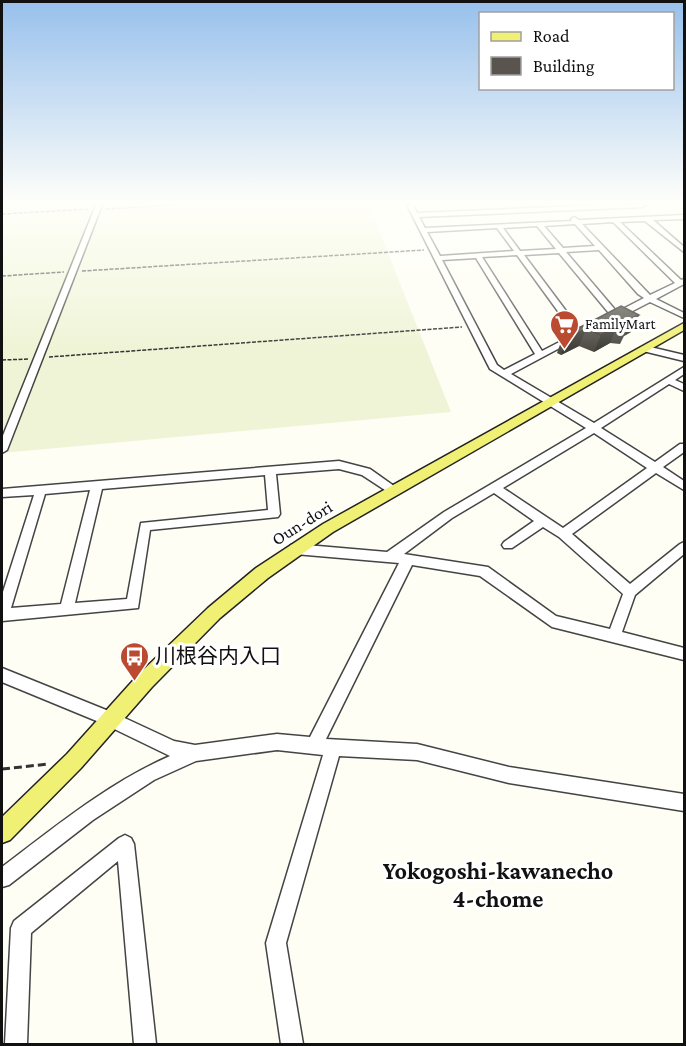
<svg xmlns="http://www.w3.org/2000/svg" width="686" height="1046" font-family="'Crimson Pro','Noto Sans JP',serif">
	<rect width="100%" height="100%" fill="#fefef5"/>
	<!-- farmland -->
	<path fill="#eff4d6" d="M2,205H369L451,412L2,453Z"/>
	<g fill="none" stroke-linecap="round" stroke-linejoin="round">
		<defs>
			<path id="minor" d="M96,205H102L7,450L2,453V438Z
				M407,205H413L417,213L600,205H646L643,207L419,217L425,228L572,221L571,219L574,217L579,220L684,215V219L653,220L684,247V252L645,221L620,222L681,280L684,279V284L656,299L684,313V318L650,302L619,318H613L559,253L524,255L584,335L511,374L594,423L684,367V374L675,380L684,384V391L669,384L601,428L655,462L680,444H684V452L663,467L684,481V490L656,473L572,534L630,584L680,544L684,542V554L635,595L622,632L684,648V660L552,627L480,576L412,565L326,739L417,744L509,767L684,794V811L509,783L417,760L339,756L286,943L303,1044H281L266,943L323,755L277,750L196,761L154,780L93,820L9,885L2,887V867C55,827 108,783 170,756L104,724L2,682V668L116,714L174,741L195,745L277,734L310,737L399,563L295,554L291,553L289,549L291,545L295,544L387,552L444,512L586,428L490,369ZM613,222L675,283L650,295L582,224ZM575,224L595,246L563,248L544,226ZM537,226L556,249L520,251L503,228ZM497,228L514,251L440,256L427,232ZM599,250L638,294L644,298L617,312L566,252ZM517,255L576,336H571L542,351L482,257ZM476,258L535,354L504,370L497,365L442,260ZM594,433L647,468L563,528L503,488ZM494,493L534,521L504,542L502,545L504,548H512L543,527L559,537L623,594L610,629L556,616L488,567L404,554L452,518Z
				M646,346L684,355V361L643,351V347Z
				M339,461L370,469L401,491L395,495L391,494L362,475L339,469L276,474L280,514L278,517L150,530L138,608L2,621V595L34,495L2,497V489ZM265,475L268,510L141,523L127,599L75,603L102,489ZM90,490L61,604L11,608L45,494Z
				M125,835L131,838L134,844L156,1044H134L118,861L31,933L27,1044H5L11,928L14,921L119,838Z"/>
			<path id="major" d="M684,323V330L333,532L268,578L220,618L152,687L81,768L10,840L2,843V817L67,754L138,675L208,608L256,568L323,524Z"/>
		</defs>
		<!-- minor casing -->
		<use href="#minor" stroke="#444" stroke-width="3"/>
		<!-- major casing -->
		<use href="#major" stroke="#222" stroke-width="3"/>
		<!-- path-far1 -->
		<path stroke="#333" stroke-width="1.5" stroke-dasharray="4 1.5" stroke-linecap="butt" d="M106,209L175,205
			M2,214L89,209
			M82,271L424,250
			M2,276L64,272
			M49,357L462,327
			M2,360L29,359"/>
		<!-- path -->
		<path stroke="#333" stroke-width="3" stroke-dasharray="8 4" stroke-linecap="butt" d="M2,769L49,764"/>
		<!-- minor -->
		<use href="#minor" fill="#fff" fill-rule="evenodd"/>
		<!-- major -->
		<use href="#major" fill="#f0f074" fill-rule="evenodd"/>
	</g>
	<!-- wall -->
	<path fill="#4d4943" d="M621,306L639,315L631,332L624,336L620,344L610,343L594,352L579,346L561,355L557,353L563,336Z"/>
	<!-- shaded-wall -->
	<path fill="#3e3c37" d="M639,315L631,332L624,336L627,327V321Z
		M617,326L610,343L594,352L601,335Z
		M586,329L579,346L561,355L567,338Z"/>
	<!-- building -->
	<path fill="#59554e" stroke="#3e3c37" stroke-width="1.5" d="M621,306L639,315L627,321V327L617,326L601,335L586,329L567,338L563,336Z"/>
	<!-- sky -->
	<linearGradient id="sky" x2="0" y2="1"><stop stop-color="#97c0ec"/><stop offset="0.58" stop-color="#fffffa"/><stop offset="1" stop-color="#fffffa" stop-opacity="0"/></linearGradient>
	<rect width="686" height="351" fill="url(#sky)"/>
	<!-- icons -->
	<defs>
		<symbol id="supermarket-pin" viewBox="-11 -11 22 30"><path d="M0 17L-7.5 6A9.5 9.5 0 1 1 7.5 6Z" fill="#ba4b30" stroke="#fff"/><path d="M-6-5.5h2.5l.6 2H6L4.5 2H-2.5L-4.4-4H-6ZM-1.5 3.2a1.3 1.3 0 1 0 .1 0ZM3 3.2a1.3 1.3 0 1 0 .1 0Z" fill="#fff"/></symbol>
		<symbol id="bus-pin" viewBox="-11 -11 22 30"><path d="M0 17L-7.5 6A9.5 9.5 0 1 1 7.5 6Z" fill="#ba4b30" stroke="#fff"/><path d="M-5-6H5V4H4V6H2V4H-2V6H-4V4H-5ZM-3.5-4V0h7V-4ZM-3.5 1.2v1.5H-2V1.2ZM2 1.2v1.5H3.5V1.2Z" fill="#fff"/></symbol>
	</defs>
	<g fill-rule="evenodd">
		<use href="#supermarket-pin" x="548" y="308" width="33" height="45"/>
		<use href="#bus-pin" x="118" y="640" width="33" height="45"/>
	</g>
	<g text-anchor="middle" stroke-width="6" stroke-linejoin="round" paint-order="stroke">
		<!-- far-poi labels -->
		<g font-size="15" fill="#111" stroke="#fff" text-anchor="start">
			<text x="585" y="329">FamilyMart</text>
		</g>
		<!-- street labels -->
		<g font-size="18" fill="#111" stroke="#fff">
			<text transform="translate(302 523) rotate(-32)" y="6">Oun-dori</text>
		</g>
		<!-- near-poi labels -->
		<g font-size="21" fill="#111" stroke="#fff" text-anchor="start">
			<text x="155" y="663">川根谷内入口</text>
		</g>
		<!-- near-neighbourhood labels -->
		<g font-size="24" font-weight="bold" fill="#111" stroke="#fff">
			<text x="498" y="879">Yokogoshi-kawanecho<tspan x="498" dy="28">4-chome</tspan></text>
		</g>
	</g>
	<!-- border -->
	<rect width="686" height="1046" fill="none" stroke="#111111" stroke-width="6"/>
	<!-- legend -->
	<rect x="479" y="12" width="195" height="78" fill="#ffffff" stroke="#a0a0a0" stroke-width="1.5"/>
	<rect x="491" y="32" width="30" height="9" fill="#f0f074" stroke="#a0a0a0" stroke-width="1.5"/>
	<text x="533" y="42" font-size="18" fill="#111111">Road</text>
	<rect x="491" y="57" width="30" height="18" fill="#59554e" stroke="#a0a0a0" stroke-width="1.5"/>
	<text x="533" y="72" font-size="18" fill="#111111">Building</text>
</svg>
